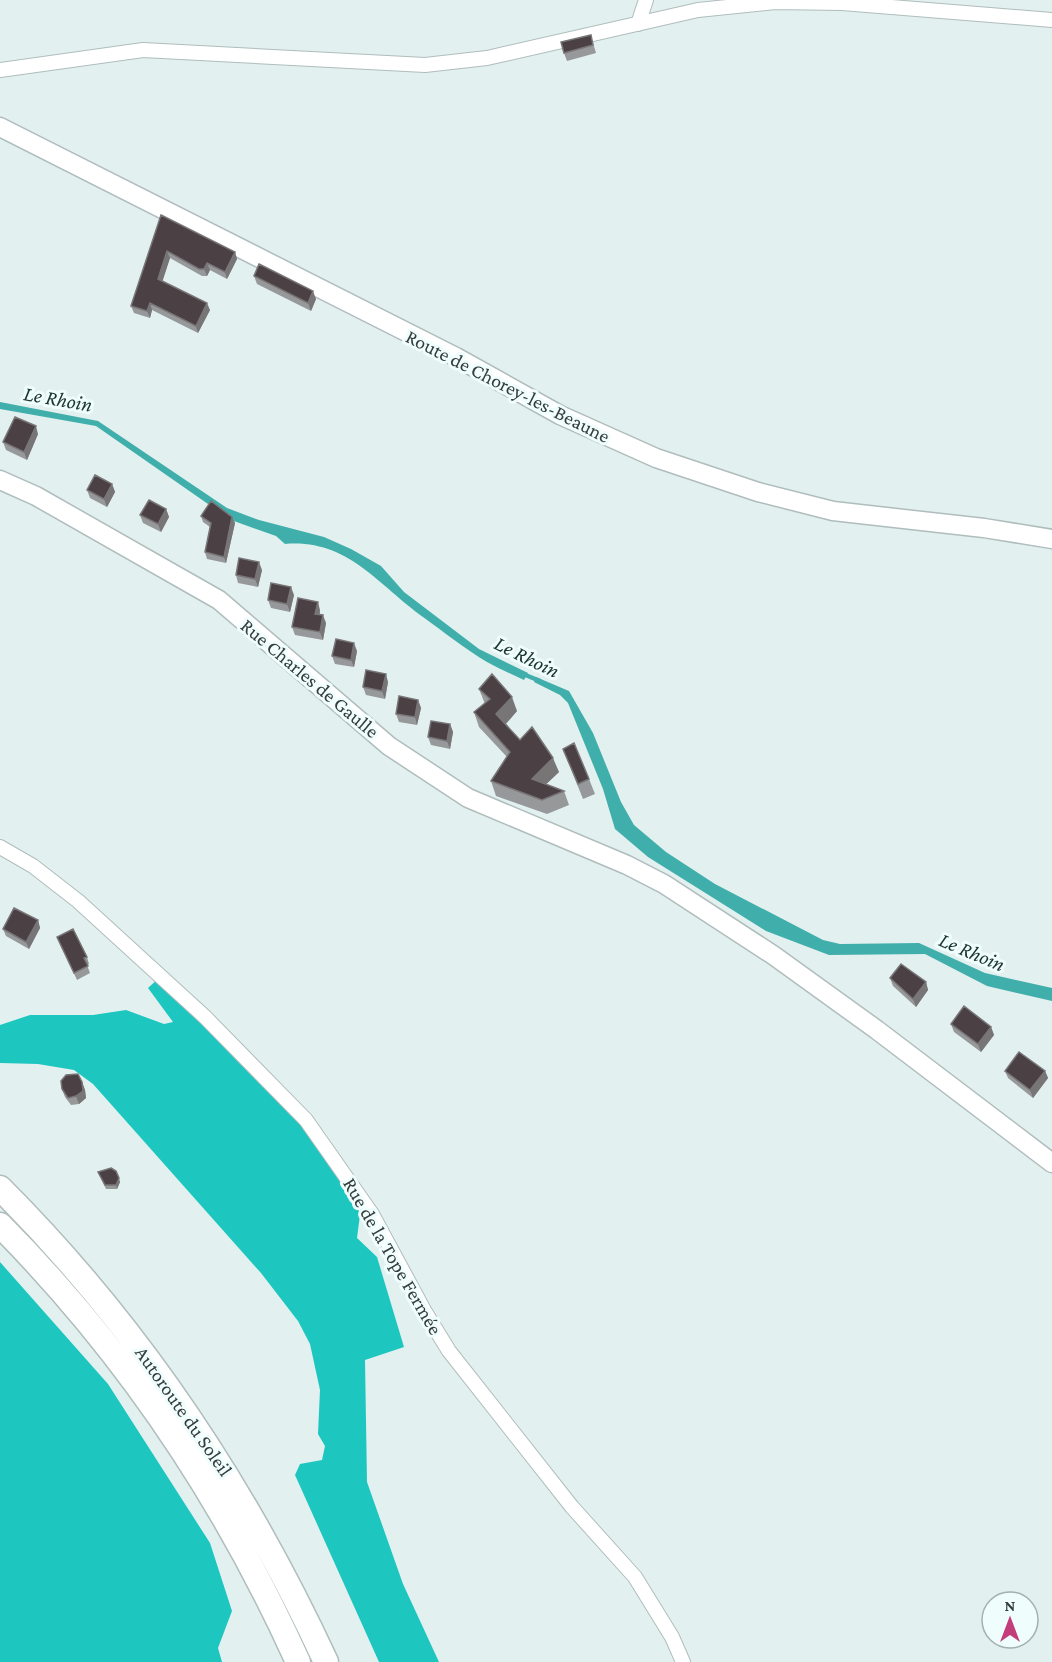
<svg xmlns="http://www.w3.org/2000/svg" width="1052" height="1662" font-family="'Crimson Pro',serif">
	<rect width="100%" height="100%" fill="#e2f0ef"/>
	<!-- forest -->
	<path fill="#1ec6c0" d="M159,978L299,1115L355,1196L360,1215L357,1238L377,1257L404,1347L365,1360L367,1482L403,1584L439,1662H379L295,1475L300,1464L322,1460L325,1446L318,1434L320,1390L310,1344L298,1321L261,1273L93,1084L74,1070L38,1064L0,1063V1025L30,1015H93L126,1010L164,1024L173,1022L148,988Z
		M0,1262L108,1384L210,1543L232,1611L218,1648L222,1662H0Z"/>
	<!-- water -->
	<path fill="#40afab" d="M0,402L98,421L227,508L259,520L324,537L351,549L381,566L404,592L479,649L528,673L524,680C512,674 499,669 487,662C465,649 444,632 423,617C377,584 348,539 285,544L276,536L231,520L96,426L0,409Z
		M536,677L569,691L593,733L621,802L634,825L666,852L715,884L823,940L840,944L919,943L985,973L1052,988V1001L987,986L925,954L829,955L766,931L648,857L615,829L603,789L568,703L560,695L534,682Z"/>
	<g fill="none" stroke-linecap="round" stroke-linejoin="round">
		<!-- stream -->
		<path stroke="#40afab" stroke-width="4.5" d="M523,674L540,681"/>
		<defs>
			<path id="street" d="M638,24L646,0
				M0,70L143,50L425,65L487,58L698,10L775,2L842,3L1052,20
				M0,847L33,866L78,901L205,1017L306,1120L372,1214L425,1312L449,1351L572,1507L635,1577L672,1637L683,1662"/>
			<path id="secondary" d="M0,127L456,357L560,415L656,458L758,492L833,511L984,528L1052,539
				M0,480L36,496L219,600L389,746L468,798L627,865L664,884L773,955L877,1030L1052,1163"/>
			<path id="highway" d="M0,1188C138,1326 244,1485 326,1662
				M0,1225C125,1351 225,1500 298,1662"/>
		</defs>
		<!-- street casing -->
		<use href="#street" stroke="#afbdbc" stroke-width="16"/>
		<!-- secondary casing -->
		<use href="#secondary" stroke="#afbdbc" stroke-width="21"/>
		<!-- highway casing -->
		<use href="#highway" stroke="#afbdbc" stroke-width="27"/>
		<!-- street -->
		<use href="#street" stroke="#fff" stroke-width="14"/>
		<!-- secondary -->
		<use href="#secondary" stroke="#fff" stroke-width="18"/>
		<!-- highway -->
		<use href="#highway" stroke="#fff" stroke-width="24"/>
	</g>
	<!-- wall -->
	<path fill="#96989a" d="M593,43L596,53L567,61L564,53Z
		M161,215L235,252L237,259L227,279L210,270L207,276H202L170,258L162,281L210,310L198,333L152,310L150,318L134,313L131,306Z
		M254,276L316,299L311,311L257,284Z
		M38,434L27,460L6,450L3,442Z
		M112,484L115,492L107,507L90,498L87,490Z
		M166,509L169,517L161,532L143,523L140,515Z
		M201,516L232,517L235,523L226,563L207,559L205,552L210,527L203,522Z
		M262,570L258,587L238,583L236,575Z
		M294,595L290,612L271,608L268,600Z
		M320,610V614L326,623L323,640L295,635L292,627Z
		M357,651L354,667L335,664L332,656Z
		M388,682L385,699L366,695L363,687Z
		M479,689L517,711L506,724L520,740L559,772L546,784L564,791L569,805L547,814L496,796L491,781L507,757L479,727L474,712L485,704Z
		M418,700L421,708L417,725L399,722L396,714Z
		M450,724L453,732L450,749L431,745L428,737Z
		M563,749L589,779L595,794L583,799Z
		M38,920L40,928L29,949L6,936L3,929Z
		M57,937L87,957L89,964L87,965L90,973L77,980Z
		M890,978L926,982L928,990L916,1007L893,986Z
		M951,1024L991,1027L994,1035L981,1052L954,1032Z
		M1005,1071H1045L1048,1078L1033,1098L1008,1078Z
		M82,1082L85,1090L86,1098L79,1104L71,1105L65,1097L62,1089Z
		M98,1172L120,1182L117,1189H106Z"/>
	<!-- shaded-wall -->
	<path fill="#787577" d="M167,251L170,258L161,286L158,279Z
		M235,252L237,259L227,279L225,272Z
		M207,263L210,270L207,276L204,269Z
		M313,291L316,299L311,311L308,303Z
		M150,303L152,310L150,318L147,311Z
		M207,303L210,310L198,333L196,326Z
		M36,426L38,434L27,460L24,452Z
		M112,484L115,492L107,507L104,499Z
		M166,509L169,517L161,532L158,524Z
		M232,517L235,523L226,563L224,557Z
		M259,562L262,570L258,587L255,579Z
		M291,587L294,595L290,612L287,604Z
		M318,602L320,610L318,621L315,614Z
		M323,615L326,623L323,640L320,632Z
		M354,643L357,651L354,667L351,660Z
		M386,674L388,682L385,699L382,691Z
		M512,697L517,711L501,729L496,714Z
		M418,700L421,708L417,725L415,717Z
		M450,724L453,732L450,749L447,741Z
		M553,758L559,772L537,793L532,779Z
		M38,920L40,928L29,949L26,942Z
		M926,982L928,990L916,1007L913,999Z
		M991,1027L994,1035L981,1052L978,1044Z
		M1045,1071L1048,1078L1033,1098L1030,1090Z
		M82,1082L85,1090L86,1098L79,1104L76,1096Z
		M119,1178L120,1182L117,1189L116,1185Z"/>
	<!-- building -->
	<path fill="#4b4044" stroke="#787577" stroke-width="1.5" d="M591,35L593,45L564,53L561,42Z
		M161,215L235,252L225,272L207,263L204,269H199L167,251L158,279L207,303L196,326L150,303L147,311L131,306Z
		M259,264L313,291L308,303L254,276Z
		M15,417L36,426L24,452L3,442Z
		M95,475L112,484L104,499L87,490Z
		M149,500L166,509L158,524L140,515Z
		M211,501L232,517L224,557L205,552L211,523L201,516Z
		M239,558L259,562L255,579L236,575Z
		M271,583L291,587L287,604L268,600Z
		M298,598L318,602L315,614L323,615L320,632L292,627Z
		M336,639L354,643L351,660L332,656Z
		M366,670L386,674L382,691L363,687Z
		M492,674L512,697L496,714L520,740L532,727L553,758L532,779L564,791L542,800L491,781L510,752L474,712L490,699L479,689Z
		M399,696L418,700L415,717L396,714Z
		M431,721L450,724L447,741L428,737Z
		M574,743L589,779L578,784L563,749Z
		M14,908L38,920L26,942L3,929Z
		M73,929L87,957L84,958L88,966L74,973L57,937Z
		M901,964L926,982L913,999L890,978Z
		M964,1006L991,1027L978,1044L951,1024Z
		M1019,1052L1045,1071L1030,1090L1005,1071Z
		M78,1074L82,1082L83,1091L76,1096L68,1098L62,1089L61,1081L66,1075Z
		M111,1168L116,1171L119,1178L116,1185H105L98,1172Z"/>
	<g text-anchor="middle" stroke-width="6" stroke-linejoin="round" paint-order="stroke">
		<!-- street labels -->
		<g font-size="20" fill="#363c3c" stroke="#effefd">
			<text transform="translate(508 386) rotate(27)" y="7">Route de Chorey-les-Beaune</text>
			<text transform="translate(310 678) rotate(40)" y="7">Rue Charles de Gaulle</text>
			<text transform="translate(393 1256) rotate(60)" y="7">Rue de la Tope Fermée</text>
			<text transform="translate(184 1411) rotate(55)" y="7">Autoroute du Soleil</text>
		</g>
		<!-- water labels -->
		<g font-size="21" font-style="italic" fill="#1b3432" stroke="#effefd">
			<text transform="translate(58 399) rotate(10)" y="7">Le Rhoin</text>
			<text transform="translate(527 657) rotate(26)" y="7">Le Rhoin</text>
			<text transform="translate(972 952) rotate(23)" y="7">Le Rhoin</text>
		</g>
	</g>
	<!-- north arrow -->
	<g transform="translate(1010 1620)"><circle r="28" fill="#effefd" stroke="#a5b0b0" stroke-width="1.5"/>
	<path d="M0-4.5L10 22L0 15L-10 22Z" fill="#c43d7b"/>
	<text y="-9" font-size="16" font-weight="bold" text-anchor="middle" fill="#363c3c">N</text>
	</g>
</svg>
